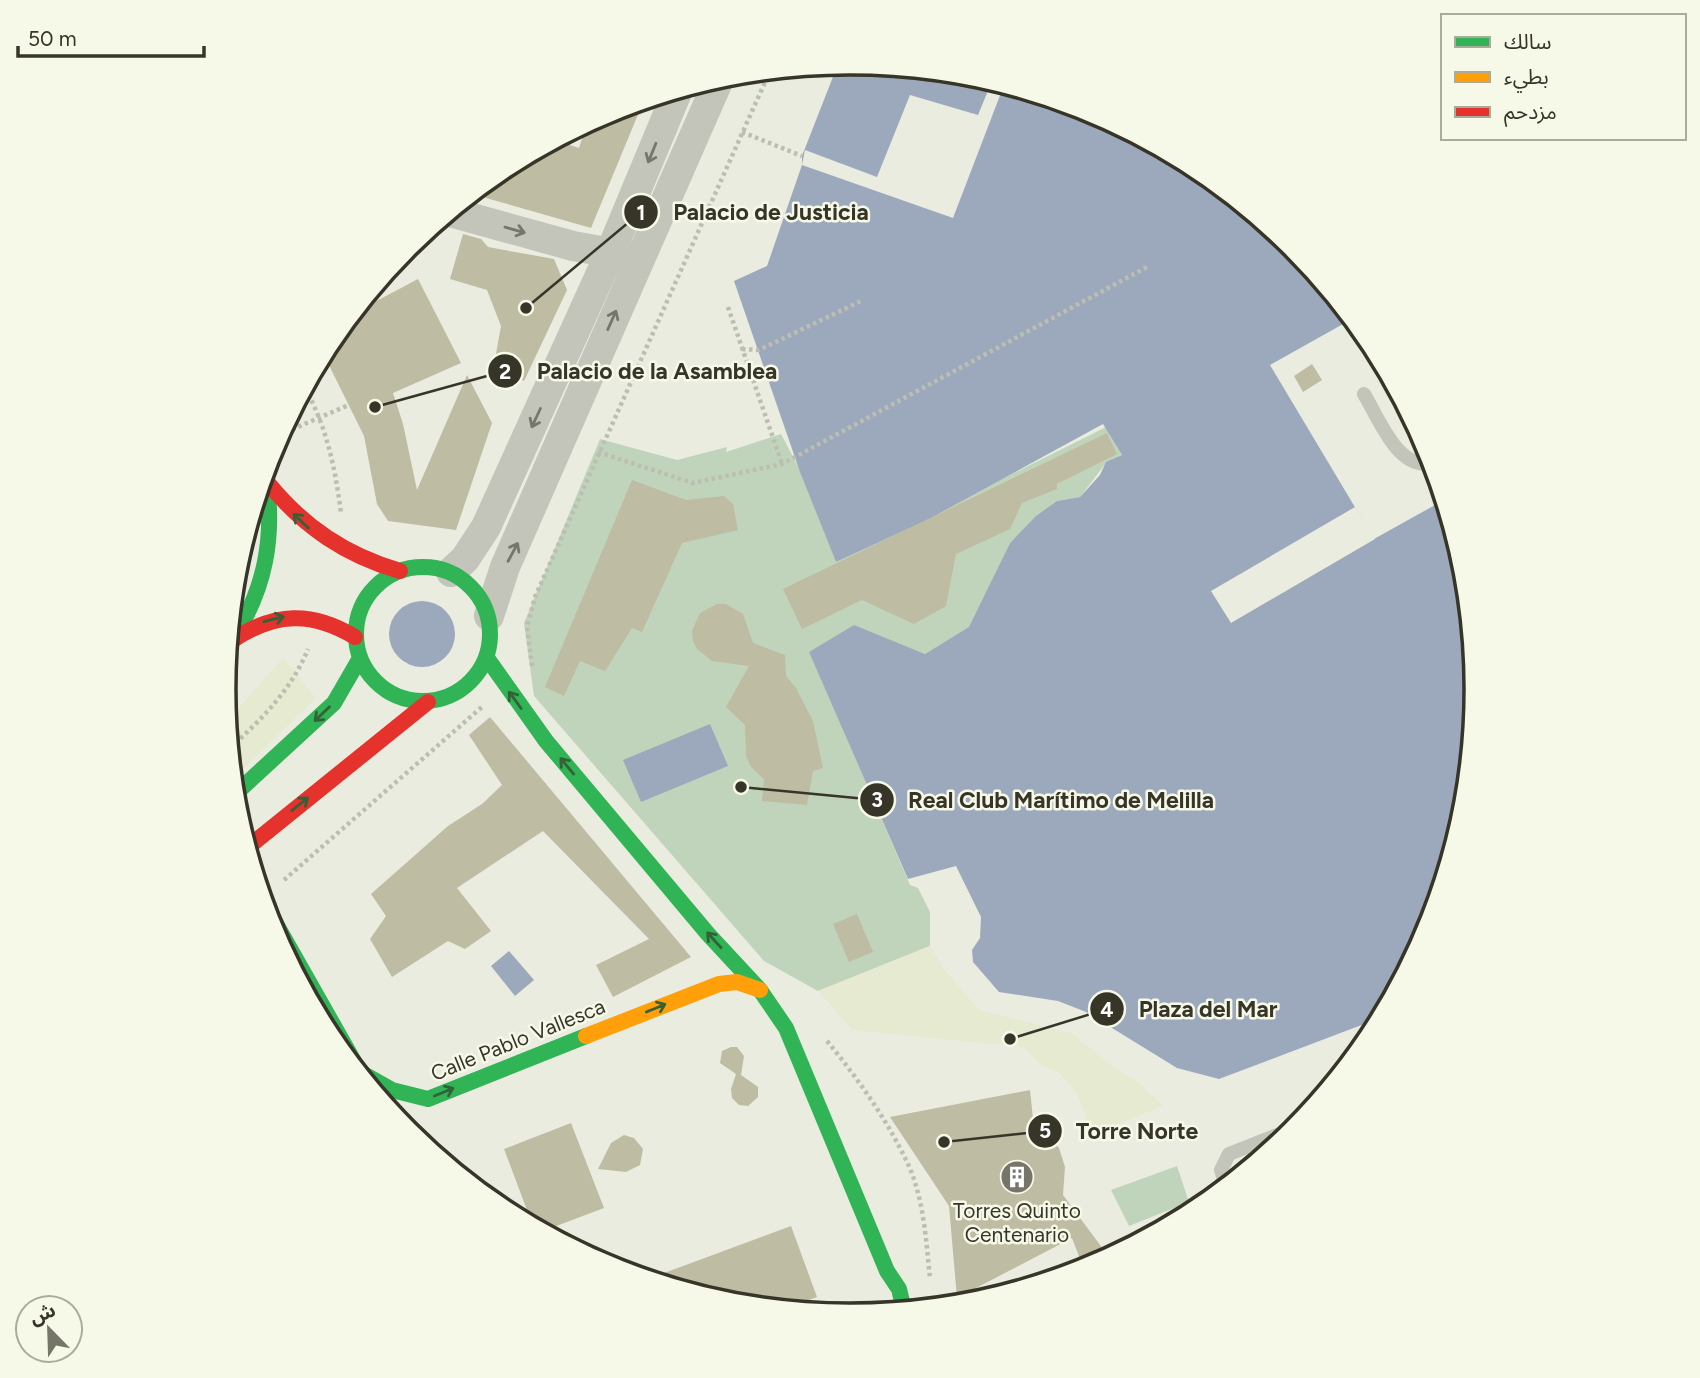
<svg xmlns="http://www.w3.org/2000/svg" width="1700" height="1378" font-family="Figtree,'Noto Sans Arabic',sans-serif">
	<rect width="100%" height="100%" fill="#eaece0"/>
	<!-- green -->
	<path fill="#c0d4bb" d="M1106,427L1122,455L1106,463L1080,497L1057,501L1010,543L970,627L925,654L854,626L810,652L910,885L918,888L930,912V946L818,991L764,961L534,696L524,623L600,439L677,460L727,447L726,452L781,434L799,468L836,562Z
		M1177,1166L1189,1202L1129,1226L1111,1190Z"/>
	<!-- plaza -->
	<path fill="#e6ead0" d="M283,658L316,698L233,779L227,721Z
		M930,946L944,969L979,1010L1071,1033L1116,1069L1138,1082L1163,1106L1092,1134L1079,1098L1072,1087L1058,1072L1043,1066L1022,1047L852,1030L818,991Z"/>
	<!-- water -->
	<path fill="#9ca9bc" d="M850,63L973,75L1090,111L1198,169L1293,247L1352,319L1270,365L1374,539L1444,500L1464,567L1476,689L1464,812L1428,929L1380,1018L1219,1079L1177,1068L1086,1012L1058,1001L999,992L973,962L972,950L980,938L981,917L956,866L908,879L809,652L854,625L925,654L969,627L1010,543L1036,516L1057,501L1080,497L1100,475L1106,462L1122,455L1103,424L929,519L836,562L800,472L734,281L767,266L802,165V156L838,64Z
		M389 634a33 33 0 1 1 66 0a33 33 0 1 1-66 0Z
		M710,724L728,766L641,802L623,760Z
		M509,951L534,980L515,996L491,966Z"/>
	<!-- pier -->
	<path fill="#eaece0" d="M992,81L1004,85L953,218L802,165L805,150L877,177L910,95L978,115Z
		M1355,507L1375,539L1231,623L1211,591Z"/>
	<!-- building -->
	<path fill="#bebca2" d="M644,100L591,228L472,194L503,168L555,140L579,148L587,123L611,111Z
		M463,234L481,239L488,247L554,259L567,290L524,381L494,365L501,326L487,290L450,279Z
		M418,279L461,363L393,393L403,424L417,490L467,375L492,423L456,530L388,521L377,504L364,436L323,353L352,314Z
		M1312,364L1322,380L1303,392L1294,376Z
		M1107,433L1117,454L1057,484V489L1022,503L1010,529L956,554L946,606L914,624L862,600L802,629L783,589Z
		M632,480L686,500L724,496L733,504L738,530L682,543L642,632L632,628L605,671L580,661L564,696L545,687Z
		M717,604H726L743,614L753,643L785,655L786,676L796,688L813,721L823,768L813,771L807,805L762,801L764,779L751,767L746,756L745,725L726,707L749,666L712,661L697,649L693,641L692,631L700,613Z
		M490,717L691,957L613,997L596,965L649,939L543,831L457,888L491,931L465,949L448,941L392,977L370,939L386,916L371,894L448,826L482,804L502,785L469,735Z
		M857,914L873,952L849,962L833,924Z
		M731,1047H737L744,1056L741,1075L758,1087V1097L748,1106L739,1105L732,1098L731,1089L736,1074L720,1063L722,1051Z
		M1030,1090L1034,1128L1047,1135L1059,1148L1065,1167L1063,1195L1109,1257L1084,1269L1072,1238L957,1298L949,1206L890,1117Z
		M571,1123L604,1208L543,1231L533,1226L504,1149Z
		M624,1135L634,1138L643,1149L640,1165L626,1172L598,1169L611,1143Z
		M791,1226L817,1297L785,1309L727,1303L648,1279Z"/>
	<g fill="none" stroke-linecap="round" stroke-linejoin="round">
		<!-- path -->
		<path stroke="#bdbeb2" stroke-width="4.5" stroke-dasharray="3.5 3.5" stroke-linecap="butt" d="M742,132L802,156
			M728,307L782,464
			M742,349L759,350L861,301
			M305,388C327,428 335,467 341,513
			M279,435L351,404
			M598,452L693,483L782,464L1147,267
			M532,666L527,627L535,597L770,71
			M228,726L241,741
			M230,748C262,719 292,689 308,649
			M284,880L483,706
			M827,1041C858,1079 886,1118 907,1162C924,1198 926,1240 930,1278"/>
		<!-- lane -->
		<path stroke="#c4c5ba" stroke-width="14" d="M1364,394C1378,417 1399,473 1432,462
			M1226,1186L1221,1170L1229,1154L1295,1128"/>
		<!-- street -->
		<path stroke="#c4c5ba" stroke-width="30" d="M450,212L573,246L629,256
			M451,572L465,559L486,527L611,251L678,90
			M489,616L505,567L720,77"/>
		<!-- fast -->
		<path stroke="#30b455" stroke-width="16" d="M356 634a67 67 0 1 1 134 0a67 67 0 1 1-134 0Z
			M228,646C266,592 276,535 265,471
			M487,658L546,741L708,934L760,990L786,1028L887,1271L899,1289L904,1310
			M234,795L334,703L360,658
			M263,901L360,1072L392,1090L428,1099L586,1036"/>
		<!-- slow -->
		<path stroke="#ff9f0a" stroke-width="16" d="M586,1036L719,984L737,982L760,990"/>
		<!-- jam -->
		<path stroke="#e5322d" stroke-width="16" d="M268,483C304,527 345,555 400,571
			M233,640C275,612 312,611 355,637
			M247,848L428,702"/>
	</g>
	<!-- one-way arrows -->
	<defs><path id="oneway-shaft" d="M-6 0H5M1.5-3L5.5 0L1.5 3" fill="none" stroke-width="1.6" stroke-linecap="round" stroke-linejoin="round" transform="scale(1.75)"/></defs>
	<g stroke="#76766a">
		<use href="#oneway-shaft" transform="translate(652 153) rotate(112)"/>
		<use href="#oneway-shaft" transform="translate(515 230) rotate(16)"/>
		<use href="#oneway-shaft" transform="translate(612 320) rotate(-66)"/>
		<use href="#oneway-shaft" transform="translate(536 418) rotate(115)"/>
		<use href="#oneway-shaft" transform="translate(513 552) rotate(-62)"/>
	</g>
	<g stroke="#346138">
		<use href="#oneway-shaft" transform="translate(301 521) rotate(-137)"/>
		<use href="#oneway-shaft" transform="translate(274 619) rotate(-14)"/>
		<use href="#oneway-shaft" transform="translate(515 700) rotate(-126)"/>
		<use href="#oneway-shaft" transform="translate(322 714) rotate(136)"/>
		<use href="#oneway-shaft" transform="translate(567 766) rotate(-130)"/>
		<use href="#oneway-shaft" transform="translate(300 804) rotate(-39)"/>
		<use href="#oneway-shaft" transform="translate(714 940) rotate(-132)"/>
		<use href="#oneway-shaft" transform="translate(656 1008) rotate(-22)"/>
		<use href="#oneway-shaft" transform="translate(444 1092) rotate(-22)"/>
	</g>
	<!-- icons -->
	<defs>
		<symbol id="building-disc" viewBox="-11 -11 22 22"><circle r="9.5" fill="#757568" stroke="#f6f9e8"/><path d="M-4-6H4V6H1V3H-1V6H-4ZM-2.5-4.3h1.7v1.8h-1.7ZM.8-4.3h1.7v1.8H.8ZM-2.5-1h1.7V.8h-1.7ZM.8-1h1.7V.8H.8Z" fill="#fff"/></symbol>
	</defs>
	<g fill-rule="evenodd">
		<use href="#building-disc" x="998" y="1158" width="38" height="38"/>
	</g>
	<g text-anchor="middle" stroke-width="5" stroke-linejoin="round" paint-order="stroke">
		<!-- street labels -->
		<g font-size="21" fill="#363528" stroke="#f6f9e8">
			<text transform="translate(518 1040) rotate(-22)" y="7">Calle Pablo Vallesca</text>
		</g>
		<!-- poi labels -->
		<g font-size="21" fill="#363528" stroke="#f6f9e8">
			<text x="1017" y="1218">Torres Quinto<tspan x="1017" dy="24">Centenario</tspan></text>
		</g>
	</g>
	<!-- crop -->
	<path d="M0 0H1700V1378H0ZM236 689a614 614 0 1 1 1228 0a614 614 0 1 1-1228 0Z" fill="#f6f9e8" fill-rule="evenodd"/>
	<path fill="none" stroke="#363528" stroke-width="3.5" d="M236 689a614 614 0 1 1 1228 0a614 614 0 1 1-1228 0Z"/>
	<!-- callouts -->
	<path fill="none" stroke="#363528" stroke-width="2.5" d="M526 308L641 212M375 407L505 371M741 787L877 800M1010 1039L1107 1009M944 1142L1045 1131"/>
	<g fill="#363528" stroke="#f6f9e8" stroke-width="2.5">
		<circle cx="526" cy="308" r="7"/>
		<circle cx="375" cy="407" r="7"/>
		<circle cx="741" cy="787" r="7"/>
		<circle cx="1010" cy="1039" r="7"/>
		<circle cx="944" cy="1142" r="7"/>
		<circle cx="641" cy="212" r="18"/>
		<circle cx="505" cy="371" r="18"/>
		<circle cx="877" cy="800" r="18"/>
		<circle cx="1107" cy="1009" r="18"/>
		<circle cx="1045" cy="1131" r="18"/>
	</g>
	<g font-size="21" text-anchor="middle" font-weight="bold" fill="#fff">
		<text x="641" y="220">1</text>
		<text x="505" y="379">2</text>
		<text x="877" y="807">3</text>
		<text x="1107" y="1017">4</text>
		<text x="1045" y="1138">5</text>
	</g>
	<g font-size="23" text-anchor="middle" font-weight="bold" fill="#363528" stroke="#f6f9e8" stroke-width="5" stroke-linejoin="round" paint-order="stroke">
		<text x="771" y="220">Palacio de Justicia</text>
		<text x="657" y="379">Palacio de la Asamblea</text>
		<text x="1061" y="808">Real Club Marítimo de Melilla</text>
		<text x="1208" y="1017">Plaza del Mar</text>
		<text x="1137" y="1139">Torre Norte</text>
	</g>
	<!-- legend -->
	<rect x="1441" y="14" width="245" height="126" fill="#f6f9e8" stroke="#a9ab9b" stroke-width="2"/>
	<rect x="1455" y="37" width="35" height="10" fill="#30b455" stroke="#a9ab9b" stroke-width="2"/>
	<text x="1504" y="49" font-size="21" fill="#363528">سالك</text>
	<rect x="1455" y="72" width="35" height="10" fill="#ff9f0a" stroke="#a9ab9b" stroke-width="2"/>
	<text x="1504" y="84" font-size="21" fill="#363528">بطيء</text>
	<rect x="1455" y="107" width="35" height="10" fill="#e5322d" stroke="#a9ab9b" stroke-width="2"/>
	<text x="1504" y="119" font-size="21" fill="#363528">مزدحم</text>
	<!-- north arrow -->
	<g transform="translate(49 1329) rotate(337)"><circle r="33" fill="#f6f9e8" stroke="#a9ab9b" stroke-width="2"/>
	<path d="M0-5L12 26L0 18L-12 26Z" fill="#757568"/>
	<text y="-10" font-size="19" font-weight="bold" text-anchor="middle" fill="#363528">ش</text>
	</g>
	<!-- scale -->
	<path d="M18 46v10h186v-10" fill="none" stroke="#363528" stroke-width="3.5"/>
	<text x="28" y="46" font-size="21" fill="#363528" stroke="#f6f9e8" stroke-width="5" paint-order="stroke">50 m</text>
</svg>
